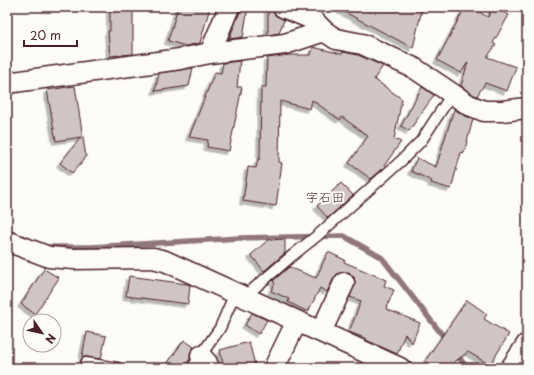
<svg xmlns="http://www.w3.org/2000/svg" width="534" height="375" font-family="'Playpen Sans','Klee One',sans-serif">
	<defs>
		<filter id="shadow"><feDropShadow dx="-3.5" dy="3.5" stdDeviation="0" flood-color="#0004"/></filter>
	</defs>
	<rect width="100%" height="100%" fill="#fdfcf7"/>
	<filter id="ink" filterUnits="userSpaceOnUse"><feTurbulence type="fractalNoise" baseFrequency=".025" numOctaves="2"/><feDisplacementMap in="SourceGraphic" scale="8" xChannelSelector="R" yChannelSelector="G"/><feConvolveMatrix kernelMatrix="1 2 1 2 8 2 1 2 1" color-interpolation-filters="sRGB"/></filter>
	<g filter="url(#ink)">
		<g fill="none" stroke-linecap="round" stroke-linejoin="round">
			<!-- stream -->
			<path stroke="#91777b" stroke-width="5.5" d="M44,247H91L240,238L344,236L382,258L447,341
				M455,352L467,368"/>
		</g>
		<!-- building -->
		<path fill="#d0c5c4" stroke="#4a1f2b" filter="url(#shadow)" d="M110,7H133V54L110,56L108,31H110Z
			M178,7H210L200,43L186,46L168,41Z
			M242,7H248L243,37L229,39Z
			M268,7H272L274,14L284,20L279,33L268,35Z
			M335,7H412L422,9L413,48Z
			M465,7H470L488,17L493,7L509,15L493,43L496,45L487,57L516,67L507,91L485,83L477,96L474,95L461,86L468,62L461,73L437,60Z
			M313,47L342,54L343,52L358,55L383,66L374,79L402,99L394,139L401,142L381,170L371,179L349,163L368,136L342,117L340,120L312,100L310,109L280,101L279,162L282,163L276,206L243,201L248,167L256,168L258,159H260L261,87H266L267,58L289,55H311Z
			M240,61L237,87H242L229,151L207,147L208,140L189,137L215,72L221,73L223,63Z
			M193,68L189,86L155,91L159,73Z
			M75,86L86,157L72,173L60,163L81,137L56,141L47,90Z
			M422,87L434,95L409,131L401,126Z
			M454,109L463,115L473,119L464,153L461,152L451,189L431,183L432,181L411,171L417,158L436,167Z
			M341,183L353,195L328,218L317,206Z
			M285,239V253L264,271L251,255L268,240Z
			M328,252L345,260L344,262L386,280L384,286L394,290L386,309L420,323L412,343L405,334L397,354L366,340L367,339L349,332L361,301L350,297L355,282L354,277L349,272H343L337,274L334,278L327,292L320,288L308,312L288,302L289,299L271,291L275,283L273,281L289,267L316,278Z
			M44,269L59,278L35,314L21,304Z
			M129,276L187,284L190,285L188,304L126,296Z
			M467,300L487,314L484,319L509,334L490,365L468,352L446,368H431L425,361Z
			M252,313L267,320L259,334L245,325Z
			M87,332L106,336L101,359L87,357H82Z
			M184,340L194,347L190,353V359L183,368H164Z
			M249,342L255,365L244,368H224L220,350Z"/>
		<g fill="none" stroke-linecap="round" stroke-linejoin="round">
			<defs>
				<path id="lane" d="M244,297L293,255L318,235L401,161L421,141L452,94
					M86,363L117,368
					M192,368L220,328L235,293"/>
				<path id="street" d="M283,7L312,19L324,31L336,39L362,44L414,68L469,105L484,111H502L527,108
					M210,53L229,7
					M7,83L180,59L210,53L285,44L324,31
					M7,241L49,257L74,259L153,258L165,261L400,368
					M321,332L344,283
					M201,356L207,363L209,368
					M274,368L297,321
					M511,368L527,344"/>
			</defs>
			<!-- lane casing -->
			<use href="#lane" stroke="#4a1f2b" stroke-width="13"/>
			<!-- street casing -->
			<use href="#street" stroke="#4a1f2b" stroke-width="23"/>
			<!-- lane -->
			<use href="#lane" stroke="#fdfcf7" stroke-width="10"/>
			<!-- street -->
			<use href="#street" stroke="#fdfcf7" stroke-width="20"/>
		</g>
	</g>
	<g text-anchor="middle" stroke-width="4" stroke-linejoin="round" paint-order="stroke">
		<!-- quarter labels -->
		<g font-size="13" fill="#4a1f2b" stroke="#fdfcf7">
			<text x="325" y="202">字石田</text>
		</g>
	</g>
	<!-- margin -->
	<rect width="534" height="375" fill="none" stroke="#fdfcf7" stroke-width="24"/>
	<rect x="12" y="12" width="510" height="351" fill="none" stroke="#4a1f2b" stroke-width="1.5" filter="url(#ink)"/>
	<!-- north arrow -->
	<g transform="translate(42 333) rotate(124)"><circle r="19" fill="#fdfcf7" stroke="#b5a4a5"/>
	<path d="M0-3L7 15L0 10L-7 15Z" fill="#4a1f2b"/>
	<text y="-6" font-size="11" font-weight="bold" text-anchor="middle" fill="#4a1f2b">N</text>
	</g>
	<!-- scale -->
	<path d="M24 40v6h53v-6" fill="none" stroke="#4a1f2b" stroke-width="2"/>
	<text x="30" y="40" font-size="12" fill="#4a1f2b" stroke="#fdfcf7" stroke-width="3" paint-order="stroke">20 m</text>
</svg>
